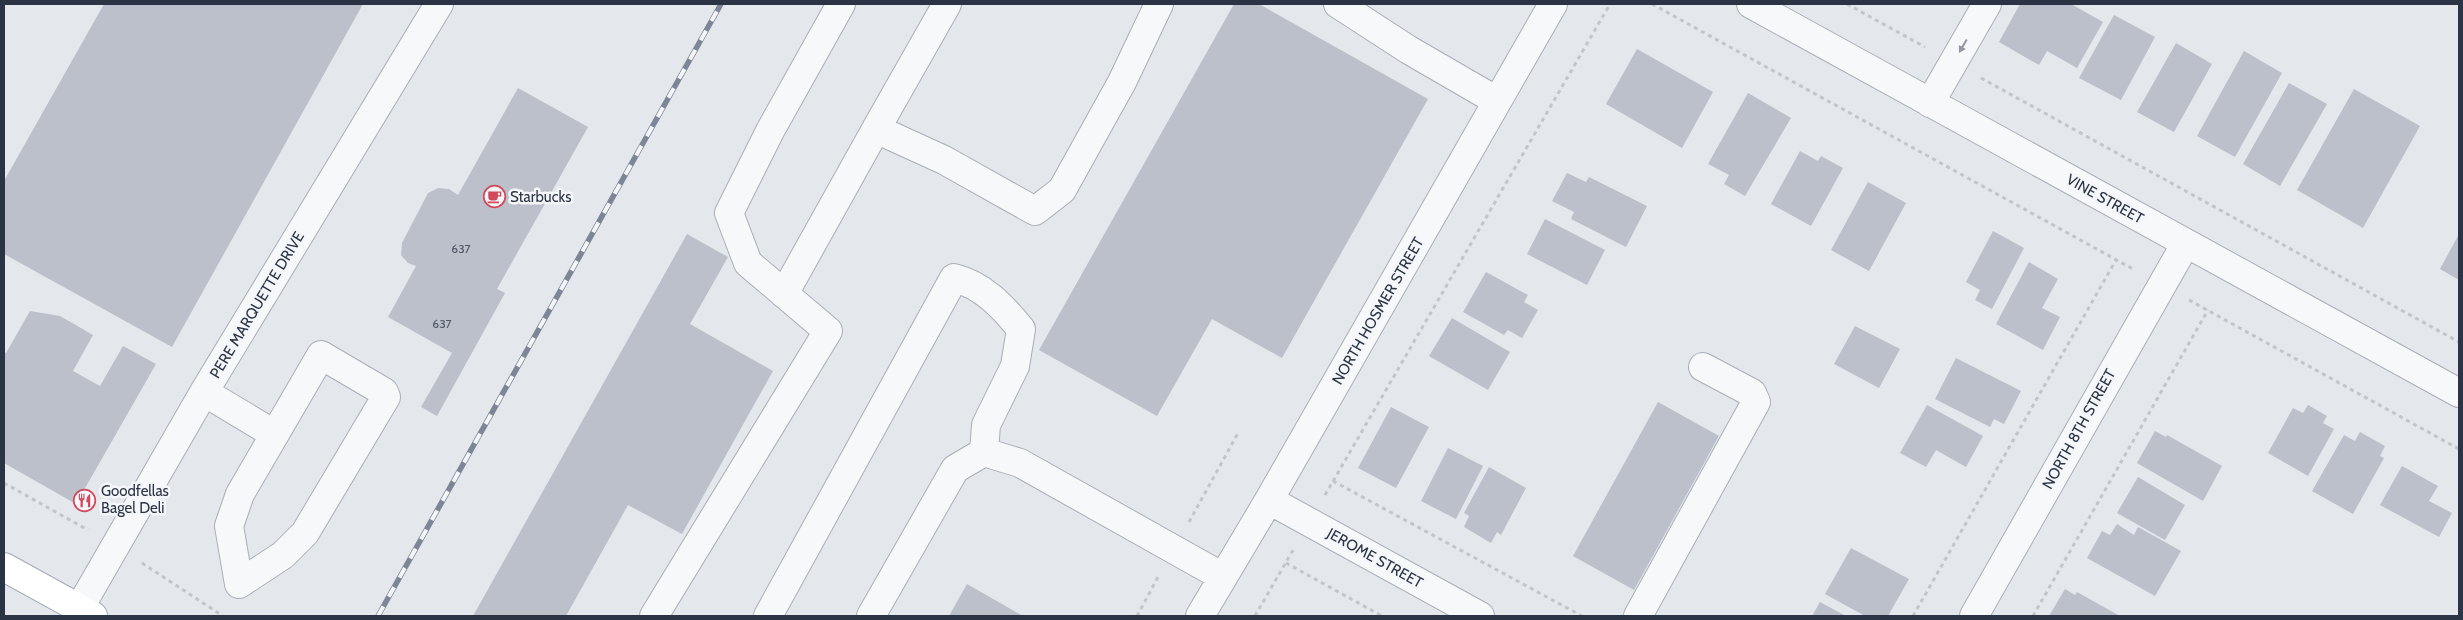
<svg xmlns="http://www.w3.org/2000/svg" width="2463" height="620" font-family="Cabin,sans-serif">
	<rect width="100%" height="100%" fill="#e4e7ec"/>
	<!-- building -->
	<path fill="#bbc0ca" d="M104,4H363L172,347L4,254V181Z
		M1234,4H1259L1428,99L1282,358L1212,319L1157,416L1039,350Z
		M2020,4H2071L2103,22L2077,68L2047,51L2039,65L1999,42Z
		M2114,15L2155,37L2121,100L2079,78Z
		M2176,43L2212,64L2174,132L2137,112Z
		M1637,49L1713,92L1682,148L1606,104Z
		M2244,51L2282,73L2235,157L2197,136Z
		M2289,83L2327,104L2280,186L2243,164Z
		M518,88L588,127L497,289L505,293L437,416L421,407L452,353L388,317L416,266L408,263L401,255L402,243L428,193L438,188L449,189L458,195Z
		M2354,89L2420,126L2363,228L2297,190Z
		M1748,93L1791,118L1745,196L1724,184L1729,175L1708,164Z
		M1800,151L1818,161L1821,156L1843,168L1811,226L1771,204Z
		M1567,173L1586,182L1589,177L1647,206L1626,247L1571,219L1574,212L1552,201Z
		M1868,182L1906,203L1869,271L1831,250Z
		M1545,219L1605,250L1587,285L1527,254Z
		M1993,231L2024,248L1992,309L1975,300L1980,290L1966,282Z
		M687,234L728,257L690,324L773,371L682,534L628,505L566,616H473Z
		M2459,234V280L2440,269Z
		M2029,262L2058,279L2042,308L2060,317L2043,350L1996,324Z
		M1486,272L1528,295L1524,302L1538,310L1522,338L1508,330L1504,335L1463,312Z
		M30,311L60,316L93,335L73,371L100,386L123,346L156,364L76,504L4,463V352L6,353Z
		M1452,318L1510,352L1488,390L1429,356Z
		M1855,326L1900,349L1879,388L1834,364Z
		M1956,358L2021,391L2004,424L1994,419L1990,427L1935,399Z
		M1658,402L1719,436L1634,590L1573,556Z
		M1927,405L1983,436L1966,467L1936,450L1926,467L1900,453Z
		M2308,405L2327,416L2323,423L2334,429L2308,476L2268,453L2293,408L2303,413Z
		M1391,407L1429,427L1396,488L1358,468Z
		M2155,431L2166,437L2167,435L2222,466L2203,501L2137,463Z
		M2360,432L2385,446L2380,456L2384,458L2353,514L2312,491L2344,435L2355,441Z
		M1448,448L1483,466L1456,519L1421,501Z
		M2402,466L2438,486L2429,501L2452,513L2439,537L2380,505Z
		M1489,467L1526,488L1501,535L1497,532L1491,543L1464,527L1469,516L1464,513Z
		M2138,477L2185,505L2165,540L2117,513Z
		M2117,524L2134,535L2138,527L2181,551L2155,596L2087,558L2102,531L2110,535Z
		M1851,548L1909,579L1888,616H1865L1825,594Z
		M967,584L1023,616H949Z
		M2065,589L2075,595L2077,592L2120,616H2049Z
		M1820,602L1846,616H1812Z"/>
	<g fill="none" stroke-linecap="round" stroke-linejoin="round">
		<defs>
			<path id="minor" d="M1338,4L1409,50L1497,101
				M1751,4L2459,393
				M1930,103L1987,4
				M876,129L947,4
				M784,294L876,129L944,160L1035,211L1062,190L1122,82L1159,4
				M321,355L384,392L386,397L305,533L283,555L239,584L229,526L240,494Z
				M204,392L274,434
				M1269,500L1480,616
				M79,609L204,392L439,4
				M654,616L828,331L748,263L729,213L770,131L841,4
				M768,616L954,278C983,285 1003,307 1021,329L1015,366L986,425L984,452
				M871,616L955,469L984,452L1020,463L1223,577
				M1200,616L1269,500L1553,4
				M1638,616L1756,402L1752,393L1703,367
				M1974,616L2186,243"/>
			<path id="major" d="M4,567L93,616"/>
		</defs>
		<!-- minor casing -->
		<use href="#minor" stroke="#a9aeb7" stroke-width="30"/>
		<!-- major casing -->
		<use href="#major" stroke="#a3abb8" stroke-width="30"/>
		<!-- path -->
		<path stroke="#c2c5cb" stroke-width="3" stroke-dasharray="4 4" stroke-linecap="butt" d="M1652,4L2133,269
			M1847,4L1925,47
			M1981,78L2459,342
			M2189,300L2459,449
			M1333,481L1582,616
			M4,483L88,530
			M1325,495L1610,4
			M1189,522L1238,433
			M142,563L223,616
			M1286,563L1382,616
			M1137,616L1158,577
			M1255,616L1293,550
			M1913,616L2116,260
			M2033,616L2208,310"/>
		<!-- minor -->
		<use href="#minor" stroke="#f7f8fa" stroke-width="28"/>
		<!-- major -->
		<use href="#major" stroke="#fff" stroke-width="28"/>
		<defs>
			<path id="rail" d="M378,616L721,4"/>
		</defs>
		<!-- rail casing -->
		<use href="#rail" stroke="#7d8696" stroke-width="5.5"/>
		<!-- rail -->
		<use href="#rail" stroke="#f4f6f9" stroke-width="4" stroke-dasharray="11" stroke-linecap="butt"/>
	</g>
	<!-- one-way arrows -->
	<defs><path id="oneway-solid" d="M-6-.8H1V-3.2L6.5 0L1 3.2V.8H-6Z" transform="scale(1.25)"/></defs>
	<use fill="#9196a0" href="#oneway-solid" transform="translate(1963 46) rotate(120)"/>
	<!-- icons -->
	<defs>
		<symbol id="cafe-ring" viewBox="-11 -11 22 22"><circle r="9.5" fill="#f4f6f9" stroke="#d1495b" stroke-width="1.5"/><path d="M-5.5-4.5H6V0H3Q3 3.5 0 3.5H-2.5Q-5.5 3.5-5.5 0ZM3-3.2v2h1.7v-2ZM-6 4.5H4V6H-6Z" fill="#d1495b"/></symbol>
		<symbol id="restaurant-ring" viewBox="-11 -11 22 22"><circle r="9.5" fill="#f4f6f9" stroke="#d1495b" stroke-width="1.5"/><path d="M-5-6h1v4h1v-4h1v4h1v-4h1v5L-1.5 .5V6h-2V.5L-5-1ZM5-6V6H3V1.5H1.5Q1.5-4 5-6Z" fill="#d1495b"/></symbol>
	</defs>
	<g fill-rule="evenodd">
		<use href="#cafe-ring" x="482" y="184" width="25" height="25"/>
		<use href="#restaurant-ring" x="72" y="488" width="25" height="25"/>
	</g>
	<g text-anchor="middle" stroke-width="5" stroke-linejoin="round" paint-order="stroke">
		<!-- number labels -->
		<g font-size="12" fill="#4f5766">
			<text x="461" y="253">637</text>
			<text x="442" y="328">637</text>
		</g>
		<!-- poi labels -->
		<g font-size="15" fill="#2b3445" stroke="#f4f6f9" text-anchor="start">
			<text x="510" y="202">Starbucks</text>
			<text x="101" y="496">Goodfellas<tspan x="101" dy="17">Bagel Deli</tspan></text>
		</g>
		<!-- street labels -->
		<g font-size="15" fill="#2b3445" stroke="#f4f6f9">
			<text transform="translate(2105 199) rotate(29)" y="5">VINE STREET</text>
			<text transform="translate(257 305) rotate(-59)" y="5">PERE MARQUETTE DRIVE</text>
			<text transform="translate(1378 311) rotate(-60)" y="5">NORTH HOSMER STREET</text>
			<text transform="translate(2079 429) rotate(-61)" y="5">NORTH 8TH STREET</text>
			<text transform="translate(1375 558) rotate(29)" y="5">JEROME STREET</text>
		</g>
	</g>
	<!-- border -->
	<rect width="2463" height="620" fill="none" stroke="#2b3445" stroke-width="10"/>
</svg>
